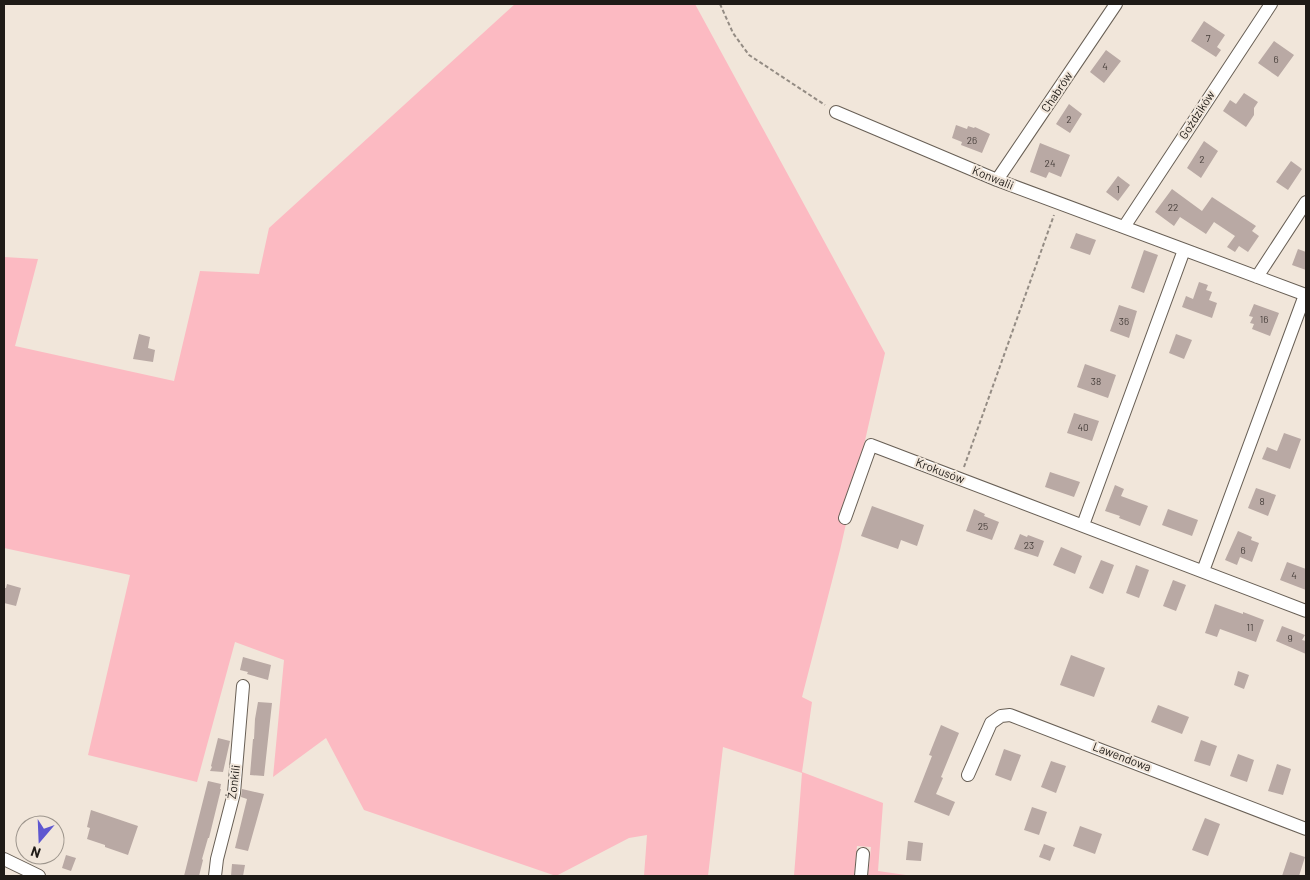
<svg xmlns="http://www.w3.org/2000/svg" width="1310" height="880" font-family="Barlow,sans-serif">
	<rect width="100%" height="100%" fill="#f1e6da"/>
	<!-- green -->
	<path fill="#fcbac2" d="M515,4H695L885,353L840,550L802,697L812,702L802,772L883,803L878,871L913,876H868L871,847L857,846L854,876H794L802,773L723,747L708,876H644L647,835L629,838L556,876L364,810L326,738L273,777L284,660L235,642L197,782L88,755L130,575L4,548V257L38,259L15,346L174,381L200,271L259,274L269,228Z"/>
	<!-- building -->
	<path fill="#b9a9a4" d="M1204,21L1225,35L1217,47L1221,50L1216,57L1191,41Z
		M1274,41L1294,55L1278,77L1258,63Z
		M1106,50L1121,61L1104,83L1090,72Z
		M1244,93L1258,102L1254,108V115L1246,127L1223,111L1230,100L1236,104Z
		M1069,104L1082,114L1070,133L1056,124Z
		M956,125L967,129L968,126L974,128L975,127L990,134L982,153L961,145L962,142L952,138Z
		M1204,141L1218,151L1201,178L1187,168Z
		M1040,143L1070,155L1061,177L1049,172L1046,178L1030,172Z
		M1291,161L1302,169L1288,190L1276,182Z
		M1118,176L1130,185L1118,201L1106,192Z
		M1172,189L1202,211L1212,197L1256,226L1252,231L1259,236L1248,252L1239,246L1235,252L1227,247L1235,236L1214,222L1206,234L1180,217L1174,226L1155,212Z
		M1076,233L1096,240L1090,255L1070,248Z
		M1298,249L1306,252V270L1292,265Z
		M1144,250L1158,255L1144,293L1131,288Z
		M1199,282L1208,285L1206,290L1212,292L1209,300L1217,303L1212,318L1182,307L1186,296L1193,299Z
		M1254,304L1279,313L1270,336L1252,329L1254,324L1250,323L1253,317L1249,316Z
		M1119,305L1137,311L1129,338L1110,331Z
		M139,334L150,337L148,348L155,350L153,362L133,359Z
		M1176,334L1192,340L1184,359L1169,353Z
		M1085,364L1116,375L1108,398L1077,387Z
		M1074,413L1099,421L1092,441L1067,433Z
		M1284,433L1301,439L1290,469L1262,459L1267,447L1277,451Z
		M1050,472L1080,482L1074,497L1045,487Z
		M1115,485L1124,489L1121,496L1148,506L1140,526L1119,518L1120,516L1105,511Z
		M1256,488L1276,495L1268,516L1248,508Z
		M872,506L924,525L917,546L901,540L898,549L861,536Z
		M974,509L985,514L984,516L999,522L992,540L966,531Z
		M1168,509L1198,520L1192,536L1162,525Z
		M1238,531L1252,537L1251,540L1259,543L1252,562L1240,557L1237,565L1225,560Z
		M1020,534L1027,537L1028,535L1044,541L1038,557L1014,549Z
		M1061,547L1082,556L1075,574L1053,565Z
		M1101,560L1114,565L1103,594L1089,588Z
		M1287,562L1306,569V590L1280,580Z
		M1136,565L1149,570L1139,598L1126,593Z
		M1173,580L1186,585L1176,611L1163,606Z
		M7,584L21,588L16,606L4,603V588H6Z
		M1215,604L1243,614V612L1264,620L1256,642L1220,629L1217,637L1205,633Z
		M1282,626L1305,635L1302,640L1306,641V654L1276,641Z
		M1071,655L1105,668L1094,697L1060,685Z
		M243,657L271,665L268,680L247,674L248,672L240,670Z
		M1238,671L1249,675L1244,689L1234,685Z
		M258,702L272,703L264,776L250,775L253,739H254L255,719Z
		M1158,705L1189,717L1182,734L1151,722Z
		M941,725L959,733L941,777L943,778L936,794L955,802L949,816L914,802L932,756L929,755Z
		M218,738L230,741L223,772L210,771L212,767L211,766Z
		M1201,740L1217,746L1210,766L1194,761Z
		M1004,749L1021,755L1011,781L995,775Z
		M1238,754L1254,760L1247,782L1230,776Z
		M1051,761L1066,766L1056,793L1041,787Z
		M1277,764L1291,769L1283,795L1268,791Z
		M208,781L221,784L220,789H221L209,838H208L202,859L203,860L199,876H184Z
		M242,789L264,794L248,851L235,848L247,799L241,797Z
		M1032,807L1047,812L1039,835L1024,830Z
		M91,810L138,826L128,855L105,847V845L87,839L90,828L87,827Z
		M1205,818L1220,824L1208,856L1192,850Z
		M1080,826L1102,834L1095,854L1073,846Z
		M908,841L923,843L921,861L906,860Z
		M1044,844L1055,848L1050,861L1039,857Z
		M1290,852L1305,857L1299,876H1282Z
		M66,855L76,858L71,871L62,868Z
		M232,864L245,865L243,876H231Z"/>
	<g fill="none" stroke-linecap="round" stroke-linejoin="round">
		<defs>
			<path id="minor" d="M836,112L997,180L1306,295
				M997,180L1116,4
				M1124,227L1271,4
				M1257,277L1306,202
				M845,518L871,445L1306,611
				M1083,525L1184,250
				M1203,571L1305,295
				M968,775L991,723L1001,716L1010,715L1306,829
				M4,859L39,876
				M215,876L217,859L234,793L243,686
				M861,876L863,854"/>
		</defs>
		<!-- minor casing -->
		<use href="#minor" stroke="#685f55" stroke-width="14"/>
		<!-- path -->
		<path stroke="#948c84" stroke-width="2" stroke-dasharray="4 2.5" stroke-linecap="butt" d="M720,4L733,33L749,55L825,105
			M964,467L1054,215"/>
		<!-- minor -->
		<use href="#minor" stroke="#fff" stroke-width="12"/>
	</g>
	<g text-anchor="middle" stroke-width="4" stroke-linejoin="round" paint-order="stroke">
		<!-- number labels -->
		<g font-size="10" fill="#463e3a">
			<text x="1208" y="42">7</text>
			<text x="1276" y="63">6</text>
			<text x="1105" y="70">4</text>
			<text x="1069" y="123">2</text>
			<text x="972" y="144">26</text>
			<text x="1202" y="163">2</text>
			<text x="1050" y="167">24</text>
			<text x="1118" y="193">1</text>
			<text x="1173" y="211">22</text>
			<text x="1264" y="323">16</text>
			<text x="1124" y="325">36</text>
			<text x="1096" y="385">38</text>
			<text x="1083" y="431">40</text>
			<text x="1262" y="505">8</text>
			<text x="983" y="530">25</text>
			<text x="1029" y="549">23</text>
			<text x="1243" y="554">6</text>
			<text x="1294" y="579">4</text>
			<text x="1250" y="631">11</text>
			<text x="1290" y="642">9</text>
		</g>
		<!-- street labels -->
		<g font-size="12" fill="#1f1b17" stroke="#f1e6da">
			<text transform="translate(1057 92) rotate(-56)" y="4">Chabrów</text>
			<text transform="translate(1197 115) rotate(-57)" y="4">Goździków</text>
			<text transform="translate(993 178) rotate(22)" y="4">Konwalii</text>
			<text transform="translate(940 471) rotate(21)" y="4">Krokusów</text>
			<text transform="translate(1122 757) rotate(21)" y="4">Lawendowa</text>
			<text transform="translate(234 782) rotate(-83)" y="4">Żonkili</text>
		</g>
	</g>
	<!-- border -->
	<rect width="1310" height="880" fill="none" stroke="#1f1b17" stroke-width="10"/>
	<!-- north arrow -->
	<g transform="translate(40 840) rotate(199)"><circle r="24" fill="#f1e6da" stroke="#9d958c"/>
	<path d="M0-4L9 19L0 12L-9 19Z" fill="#5e57d0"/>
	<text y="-8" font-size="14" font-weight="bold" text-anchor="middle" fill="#1f1b17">N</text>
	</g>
</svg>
